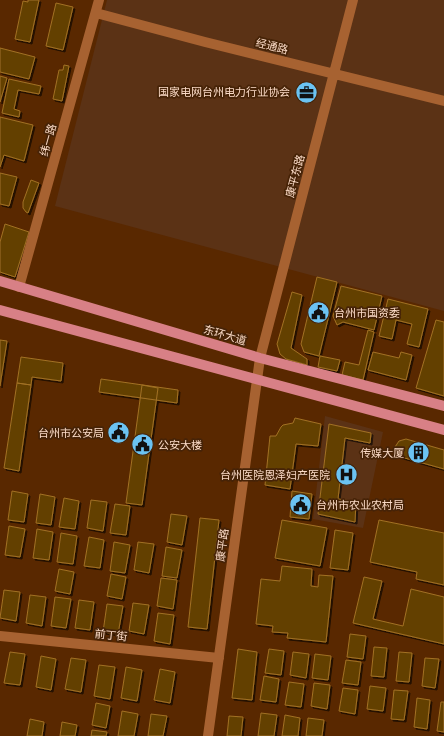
<svg xmlns="http://www.w3.org/2000/svg" width="444" height="736" font-family="'Source Sans 3','Noto Sans SC',sans-serif">
	<defs>
		<filter id="shadow"><feDropShadow dx="2" dy="2" stdDeviation="0" flood-color="#0009"/></filter>
	</defs>
	<rect width="100%" height="100%" fill="#592800"/>
	<!-- built -->
	<path fill="#5b3215" d="M107,0H444V311L55,206Z
		M325,416L383,432L363,528L313,519Z"/>
	<!-- building -->
	<path fill="#634105" stroke="#a27123" filter="url(#shadow)" d="M28,0H39L30,42L15,39L23,1L28,2Z
		M56,3L73,7L63,50L46,46Z
		M0,48L35,57L29,79L0,72Z
		M64,65L69,66L62,101L53,99L59,70H63Z
		M0,76L7,78L0,102Z
		M9,79L41,86L39,94L18,90L14,109L20,111L19,117L2,113Z
		M0,117L33,125L24,161L4,155L0,167Z
		M0,173L17,177L9,206L0,204Z
		M31,180L39,183L28,213L26,212L23,208V202Z
		M5,224L29,232L15,277L0,272V242Z
		M317,277L337,282L319,356L304,352L301,344Z
		M341,286L382,296L374,330L343,322L337,325L333,316Z
		M292,292L302,295L291,348L307,359V365L286,359L280,354L277,344Z
		M388,299L428,309L419,347L407,344L412,324L396,320L392,339L379,336Z
		M436,320L444,322V396L416,388Z
		M368,330L374,332L363,380L342,375L345,362L359,365Z
		M0,340L7,341L0,386Z
		M373,352L399,358L401,352L412,355L406,380L368,370Z
		M320,356L340,360L337,371L318,367Z
		M21,357L63,363L61,381L32,377L31,385L17,383Z
		M101,379L178,390L177,403L99,392Z
		M17,383L31,385L19,471L4,468Z
		M142,385L158,388L142,505L126,503Z
		M295,418L321,424L318,446L296,444L290,489L265,485L270,436H276L281,427L283,425L293,423Z
		M329,424L371,433L370,443L345,438L338,499L356,502L355,522L318,514Z
		M406,439L444,450V469L394,455L395,447L399,441Z
		M12,491L28,494L24,522L8,520Z
		M292,491L312,494L309,519L290,517Z
		M40,494L55,497L51,525L36,523Z
		M64,498L79,501L75,529L59,527Z
		M91,500L107,502L103,531L87,528Z
		M115,504L130,506L126,535L110,533Z
		M171,514L187,516L182,545L167,542Z
		M200,518L219,520L207,629L188,627Z
		M282,520L327,528L320,566L275,558Z
		M379,520L444,533V585L416,579L417,572L370,562Z
		M9,526L25,529L20,557L5,555Z
		M37,529L53,532L49,560L33,558Z
		M335,530L353,533L348,570L330,568Z
		M61,533L77,536L73,564L57,562Z
		M89,537L104,540L100,568L84,566Z
		M114,542L130,545L125,573L110,571Z
		M138,542L154,544L149,573L134,570Z
		M166,547L182,550L177,578L162,576Z
		M282,566L312,569L311,586L318,587L319,575L333,576L326,642L287,638L288,633L272,632L273,626L256,624L261,579L280,581Z
		M59,569L74,572L70,594L55,591Z
		M111,574L126,577L122,599L107,596Z
		M364,577L382,581L373,619L403,626L411,589L444,597V644L353,623Z
		M161,578L177,580L173,609L157,606Z
		M4,590L20,592L16,621L0,618Z
		M30,595L46,597L42,626L26,623Z
		M55,597L71,599L66,628L51,626Z
		M79,600L94,602L90,630L75,628Z
		M133,603L149,605L144,634L129,631Z
		M107,604L123,606L118,634L103,632Z
		M158,613L174,615L170,644L154,641Z
		M350,634L366,636L363,659L347,657Z
		M374,647L387,648L384,677L371,676Z
		M238,649L257,652L252,700L232,698Z
		M269,649L284,651L281,675L265,673Z
		M10,652L25,654L20,685L4,683Z
		M293,652L309,654L306,678L290,675Z
		M399,652L412,653L409,682L396,681Z
		M315,654L331,656L328,680L312,678Z
		M41,656L56,659L51,690L36,687Z
		M71,658L86,660L81,692L65,689Z
		M425,658L439,659L435,688L422,686Z
		M346,660L361,662L358,685L342,683Z
		M99,665L115,667L110,699L94,696Z
		M126,667L142,670L137,701L121,698Z
		M160,669L175,672L170,703L154,700Z
		M264,676L279,679L276,702L260,700Z
		M289,682L304,684L301,707L285,705Z
		M314,683L330,685L327,709L311,706Z
		M370,686L386,688L383,711L367,709Z
		M343,688L358,690L355,714L339,711Z
		M394,690L408,691L404,720L391,719Z
		M417,698L430,700L427,729L414,727Z
		M441,702H444V732L437,731Z
		M96,703L110,706L106,728L92,725Z
		M122,711L138,714L134,736H118Z
		M261,713L277,715L274,736H258Z
		M151,714L167,716L163,736H148Z
		M285,715L300,718L298,736H282Z
		M229,716L243,717L241,736H227Z
		M308,718L324,720L322,736H306Z
		M30,719L44,722L42,736H27Z
		M62,722L77,725L75,736H60Z
		M92,730L107,732L106,736H91Z"/>
	<g fill="none" stroke-linecap="round" stroke-linejoin="round">
		<!-- tertiary -->
		<path stroke="#a76231" stroke-width="10" d="M96,13L205,42L444,101
			M19,287L99,0
			M0,636L219,658
			M208,736L260,358L353,0"/>
		<!-- primary -->
		<path stroke="#d88086" stroke-width="10" d="M0,281L260,358L444,406
			M0,310L444,430"/>
	</g>
	<!-- icons -->
	<defs>
		<symbol id="office-disc" viewBox="-11 -11 22 22"><circle r="9.5" fill="#6bc3f2" stroke="#462307"/><path d="M-6-3h4V-5.5h4V-3h4V5H-6ZM-1-4.5V-3h2v-1.5ZM-6 0V1H6V0Z" fill="#111"/></symbol>
		<symbol id="civic-disc" viewBox="-11 -11 22 22"><circle r="9.5" fill="#6bc3f2" stroke="#462307"/><path d="M-.6-6.5H3V-4.5H.6V-3L4-1V1h2V6H-6V1h2V-1L-.6-3ZM-1.2 2.5V6h2.4V2.5Z" fill="#111"/></symbol>
		<symbol id="building-disc" viewBox="-11 -11 22 22"><circle r="9.5" fill="#6bc3f2" stroke="#462307"/><path d="M-4-6H4V6H1V3H-1V6H-4ZM-2.5-4.3h1.7v1.8h-1.7ZM.8-4.3h1.7v1.8H.8ZM-2.5-1h1.7V.8h-1.7ZM.8-1h1.7V.8H.8Z" fill="#111"/></symbol>
		<symbol id="hospital-disc" viewBox="-11 -11 22 22"><circle r="9.5" fill="#6bc3f2" stroke="#462307"/><path d="M-5-5h3v3.5h4V-5h3V5h-3V1.5h-4V5h-3Z" fill="#111"/></symbol>
	</defs>
	<g fill-rule="evenodd">
		<use href="#office-disc" x="294" y="80" width="25" height="25"/>
		<use href="#civic-disc" x="306" y="300" width="25" height="25"/>
		<use href="#civic-disc" x="106" y="420" width="25" height="25"/>
		<use href="#civic-disc" x="130" y="432" width="25" height="25"/>
		<use href="#building-disc" x="406" y="440" width="25" height="25"/>
		<use href="#hospital-disc" x="334" y="462" width="25" height="25"/>
		<use href="#civic-disc" x="288" y="492" width="25" height="25"/>
	</g>
	<g text-anchor="middle" stroke-width="3.5" stroke-linejoin="round" paint-order="stroke">
		<!-- street labels -->
		<g font-size="11" fill="#fbdbc7" stroke="#462307">
			<text transform="translate(272 46) rotate(14)" y="4">经通路</text>
			<text transform="translate(48 140) rotate(-74)" y="4">纬一路</text>
			<text transform="translate(295 176) rotate(-75)" y="4">康平东路</text>
			<text transform="translate(225 335) rotate(16)" y="4">东环大道</text>
			<text transform="translate(222 545) rotate(-82)" y="4">康平路</text>
			<text transform="translate(111 635) rotate(6)" y="4">前丁街</text>
		</g>
		<!-- poi labels -->
		<g font-size="11" fill="#fbdbc7" stroke="#462307" text-anchor="end">
			<text x="290" y="96">国家电网台州电力行业协会</text>
			<text x="334" y="317" text-anchor="start">台州市国资委</text>
			<text x="104" y="437">台州市公安局</text>
			<text x="158" y="449" text-anchor="start">公安大楼</text>
			<text x="404" y="457">传媒大厦</text>
			<text x="330" y="479">台州医院恩泽妇产医院</text>
			<text x="316" y="509" text-anchor="start">台州市农业农村局</text>
		</g>
	</g>
</svg>
